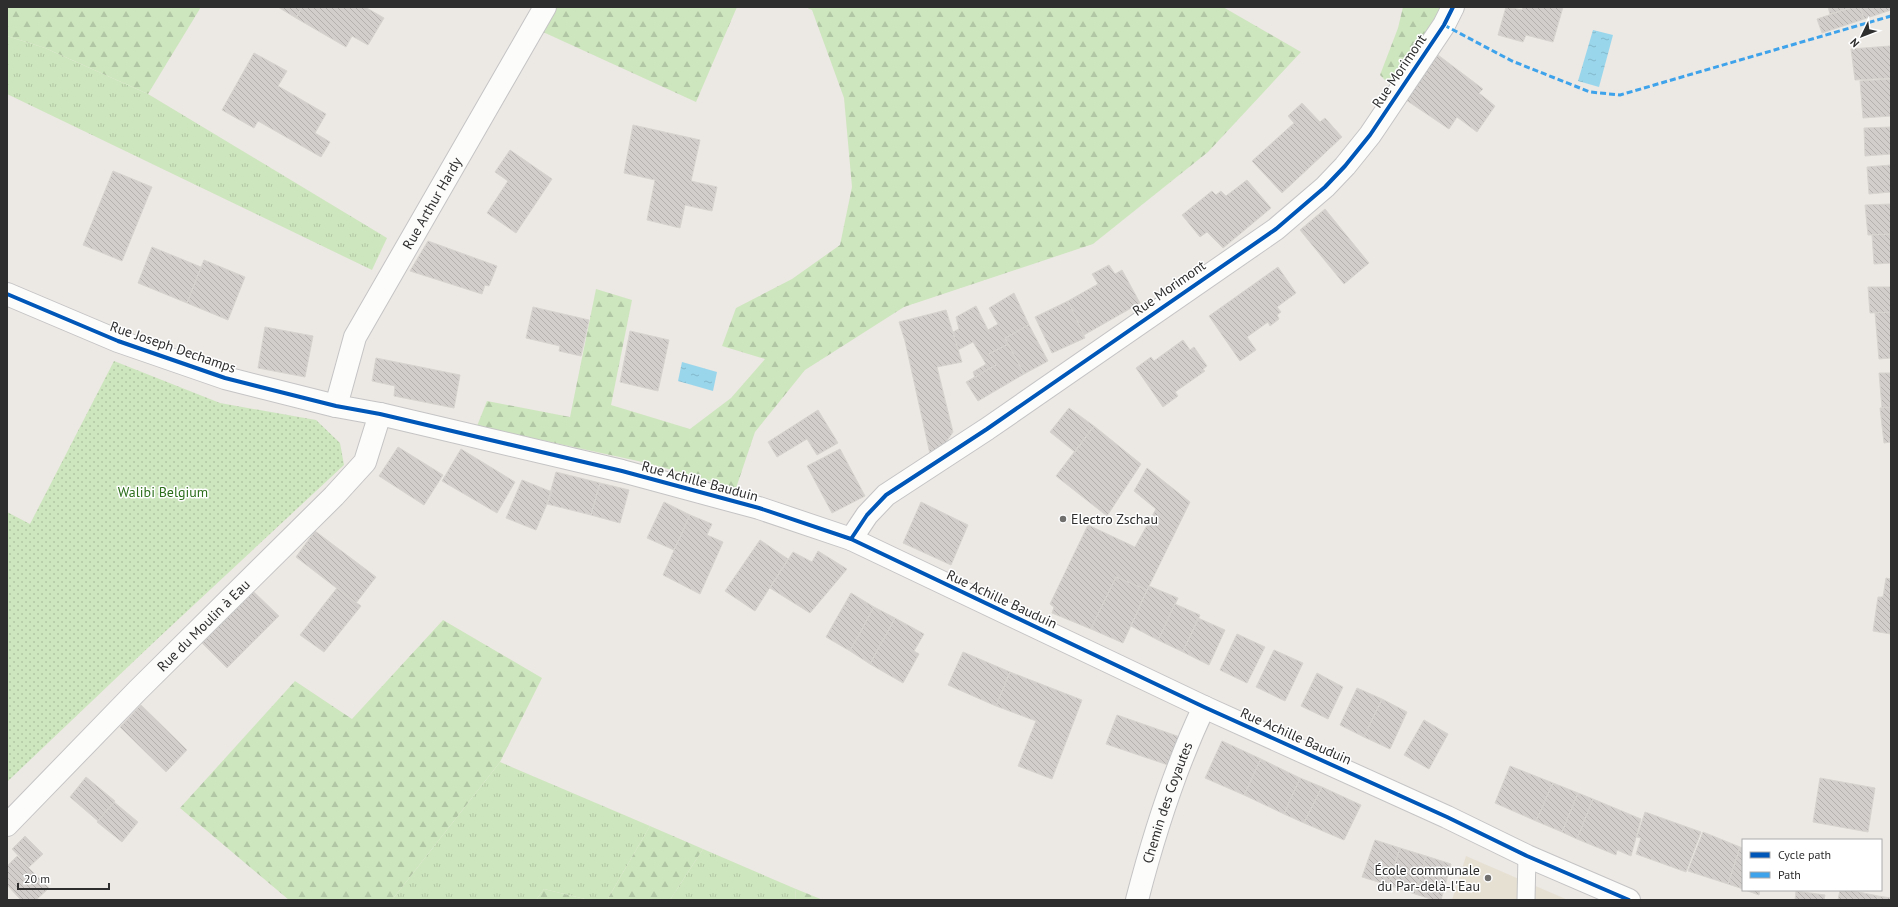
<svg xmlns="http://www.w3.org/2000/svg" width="1898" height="907" font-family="'PT Sans',sans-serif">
	<defs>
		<pattern id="grass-tufts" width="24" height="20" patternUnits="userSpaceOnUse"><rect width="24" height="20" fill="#cee6be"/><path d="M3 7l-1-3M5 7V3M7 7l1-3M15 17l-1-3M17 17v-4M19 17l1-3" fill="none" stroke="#b1c6a4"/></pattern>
		<pattern id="forest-firs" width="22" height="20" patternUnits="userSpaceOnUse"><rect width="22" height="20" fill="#cee6be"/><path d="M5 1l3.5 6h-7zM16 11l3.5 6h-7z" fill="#b1c6a4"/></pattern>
		<pattern id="park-dots" width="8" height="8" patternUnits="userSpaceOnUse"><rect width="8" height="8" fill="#cee6be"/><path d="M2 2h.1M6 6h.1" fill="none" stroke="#b1c6a4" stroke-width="1.8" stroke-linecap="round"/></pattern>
		<pattern id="water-ripples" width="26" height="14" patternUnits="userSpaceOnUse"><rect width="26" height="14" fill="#99d6ec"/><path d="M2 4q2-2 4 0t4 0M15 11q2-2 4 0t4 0" fill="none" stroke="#84b8cb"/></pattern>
		<pattern id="building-back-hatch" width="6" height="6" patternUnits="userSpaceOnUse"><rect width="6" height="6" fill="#d1cecb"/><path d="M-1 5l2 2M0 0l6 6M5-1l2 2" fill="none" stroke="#b4b1af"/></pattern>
	</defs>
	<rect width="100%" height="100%" fill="#ece8e4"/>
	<!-- education -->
	<path fill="#e6e0d3" d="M1466,856L1568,900H1452Z"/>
	<!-- grass -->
	<path fill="url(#grass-tufts)" d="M7,36L45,48L148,94L387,238L372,270L7,94Z
		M500,762L650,826L607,900H589L544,889L536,900H392Z
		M703,849L796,889L795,900H670Z"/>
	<!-- forest -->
	<path fill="url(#forest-firs)" d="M7,7H201L148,94L45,48L7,36Z
		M557,7H737L696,102L543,32Z
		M805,7H1223L1301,52L1208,152L1093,244L904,307L805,370L755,432L736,488L647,463L477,426L487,401L570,417L596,289L632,300L611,405L690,429L731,398L765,359L722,346L736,308L792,279L840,245L852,187L844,98L812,10Z
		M1403,7H1444L1393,88L1380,75L1398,28Z
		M443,620L542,678L500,762L392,900H289L180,808L295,681L352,719Z
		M650,826L703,849L670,900H607Z
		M544,889L589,900H536Z
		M796,889L823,900H795Z"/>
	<!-- park -->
	<path fill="url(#park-dots)" d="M114,361L220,403L316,420L340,443L344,465L153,643L7,782V512L30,524Z"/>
	<!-- water -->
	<path fill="url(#water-ripples)" d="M1593,30L1613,35L1599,87L1578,81Z
		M682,362L717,372L713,391L678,381Z"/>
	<!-- building -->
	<path fill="url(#building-back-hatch)" stroke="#d7d4d0" d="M278,7H302L296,18Z
		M302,7H365L384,18L368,45L352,36L346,47L296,18Z
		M1506,7L1522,10L1523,7H1563L1553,42L1526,35L1523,42L1498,35Z
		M1828,7H1853L1830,14Z
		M1853,7H1860L1864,19L1822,33L1817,19Z
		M1860,7H1891V10L1864,19Z
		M1890,46L1891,78L1855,80L1851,49Z
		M254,53L287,71L278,86L326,114L315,133L330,142L321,157L258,121L254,128L222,110Z
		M1438,55L1483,89L1479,93L1495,106L1477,132L1457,117L1449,129L1406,100L1414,85Z
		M1891,79V116L1863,118L1860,81Z
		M1302,103L1320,122L1325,118L1342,137L1282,193L1252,161L1294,123L1288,116Z
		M633,125L700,140L691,181L717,187L712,211L685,205L680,228L647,220L655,180L624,173Z
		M1891,127V154L1865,156L1864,128Z
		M510,150L552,179L516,233L487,213L508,181L495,172Z
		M1891,165V192L1869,194L1867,167Z
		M113,171L152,187L122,261L83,245Z
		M1247,180L1271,208L1223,248L1207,232L1200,237L1182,215L1212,191L1216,195L1221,191L1226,196Z
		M1891,204V234L1868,235L1865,205Z
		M1325,209L1369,263L1344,284L1300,230Z
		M1891,234V263L1874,264L1872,235Z
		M428,241L497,266L489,286L485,285L482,294L410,271Z
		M152,247L201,267L187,303L138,283Z
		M204,260L245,277L228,320L187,303Z
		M1109,265L1115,274L1122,270L1140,303L1084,335L1068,301L1098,284L1092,274Z
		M1278,267L1296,293L1277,307L1281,312L1277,315L1279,319L1270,326L1268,322L1247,337L1256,350L1240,361L1209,316Z
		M1868,287H1891V312L1870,313Z
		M1014,293L1029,325L1005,338L1008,344L989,354L996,365L975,377L973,372L986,364L973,342L958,350L953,332L959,329L956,317L976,306L988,330L998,324L989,308Z
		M1068,301L1085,338L1052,353L1035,317Z
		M533,307L589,320L581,356L559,351L560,346L526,338Z
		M946,310L962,362L937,367L953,432L946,442L930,454L905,341L899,322Z
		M1891,312V358L1879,359L1875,313Z
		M1029,325L1048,361L1024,374L1005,338Z
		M265,327L313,336L305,377L258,368Z
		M630,331L669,340L658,391L620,382Z
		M1183,340L1190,350L1194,347L1207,366L1203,369L1205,371L1175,392L1178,396L1163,407L1136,368L1151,357L1154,361Z
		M1008,344L1024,374L978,401L966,382L996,365L989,354Z
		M376,358L460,375L454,408L394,396L395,386L372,381Z
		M1879,373H1891V407L1882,408Z
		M1891,407V442L1884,443L1880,408Z
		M1069,408L1094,426L1075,452L1050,432Z
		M818,410L838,443L817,455L807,439L777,457L768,442Z
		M1094,426L1141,464L1107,516L1056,476Z
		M398,447L443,475L424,505L379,476Z
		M461,449L515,482L497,513L442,481Z
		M840,449L865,496L832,513L807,466Z
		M1147,468L1190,502L1147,590L1116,577L1091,629L1052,613L1054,607L1050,604L1088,525L1135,547L1156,509L1134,491Z
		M556,472L600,483L591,515L547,504Z
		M522,480L552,492L536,530L506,518Z
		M600,483L629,490L620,523L591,515Z
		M664,502L690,515L674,550L647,538Z
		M921,502L968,525L951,565L903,543Z
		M690,515L712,524L707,535L723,542L700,594L663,575Z
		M315,531L376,577L356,603L296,557Z
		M760,540L788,559L755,611L725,591Z
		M818,551L847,569L810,613L770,588L793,552L812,562Z
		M1116,577L1147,590L1123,643L1091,629Z
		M1886,578L1891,579V634L1873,631L1878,597H1883Z
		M1149,586L1178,598L1158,640L1131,626Z
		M337,588L361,606L324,652L300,635Z
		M253,591L279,616L227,668L201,642Z
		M851,593L874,607L850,651L826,637Z
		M1175,604L1200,615L1183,652L1158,640Z
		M874,607L895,618L870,664L850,651Z
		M895,618L924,634L914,651L919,654L903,683L870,664Z
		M1198,618L1225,630L1209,665L1183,652Z
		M1237,634L1265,647L1247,683L1220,670Z
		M1274,650L1303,663L1285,701L1256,687Z
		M963,652L1010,672L996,706L948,685Z
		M1010,672L1082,700L1052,779L1018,766L1036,721L996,706Z
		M1317,673L1343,687L1328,719L1301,706Z
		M1357,688L1382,699L1364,737L1340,725Z
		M1382,699L1407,712L1390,749L1364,737Z
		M141,705L187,750L166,772L120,727Z
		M1117,715L1180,737L1171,766L1106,744Z
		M1424,720L1448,734L1429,769L1404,755Z
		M1222,741L1261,759L1244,795L1205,778Z
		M1261,759L1300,778L1284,814L1244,795Z
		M1510,766L1553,783L1536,821L1495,803Z
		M86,777L115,801L98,821L70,797Z
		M1300,778L1322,787L1304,823L1284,814Z
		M1820,778L1875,788L1868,832L1813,822Z
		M1553,783L1578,793L1562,832L1536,821Z
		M1322,787L1361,805L1344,840L1304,823Z
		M1578,793L1593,799L1577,839L1562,832Z
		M1593,799L1641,819L1631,856L1617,850L1616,855L1577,839Z
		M114,802L138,822L122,842L97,822Z
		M1645,812L1701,832L1686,872L1636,854L1641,838L1637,837Z
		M1703,832L1740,847L1728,884L1688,871Z
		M25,836L43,854L29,867L12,849Z
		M1375,840L1400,848L1388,885L1362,877Z
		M1740,847L1743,848V889L1728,884Z
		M1400,848L1426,856L1415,894L1388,885Z
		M17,856L49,888L36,900H21L7,885V866Z
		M1426,856L1451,864L1441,900H1434L1415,894Z
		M1745,890H1760L1759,895Z
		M1840,890H1849L1878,896L1877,900H1838Z
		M1796,891L1825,895L1824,900H1795Z
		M1878,896L1891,898V900H1877Z"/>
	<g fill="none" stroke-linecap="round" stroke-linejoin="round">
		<defs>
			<path id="service" d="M1526,900L1527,856"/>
			<g id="minor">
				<path d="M851,539L867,515L886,495L987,429L1276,229L1325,187L1345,166L1370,135L1444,25L1453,7"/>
				<path id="s1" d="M7,825L138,690L334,496L365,462L380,414"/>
				<path id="s2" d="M1137,900C1154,834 1175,768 1204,707"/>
			</g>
			<g id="tertiary">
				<path d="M7,294L118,341L225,378L336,406L380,414L622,471L759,508L851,539L1204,707L1447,817L1527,856L1629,900"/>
				<path id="s3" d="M336,406L355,337L545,7"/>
			</g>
		</defs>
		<!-- service casing -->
		<use href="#service" stroke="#c5c4c5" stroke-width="19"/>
		<!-- minor casing -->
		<use href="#minor" stroke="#c5c4c5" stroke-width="24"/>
		<!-- tertiary casing -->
		<use href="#tertiary" stroke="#c5c4c5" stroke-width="24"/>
		<!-- service -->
		<use href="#service" stroke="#fcfcfb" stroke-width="17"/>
		<!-- minor -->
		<use href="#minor" stroke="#fcfcfb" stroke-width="22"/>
		<!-- tertiary -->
		<use href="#tertiary" stroke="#fcfcfb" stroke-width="22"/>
		<!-- quiet -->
		<path stroke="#3ea3eb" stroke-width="3" stroke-dasharray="6 3" stroke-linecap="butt" d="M1444,25L1512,61L1590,92L1620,95L1891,16"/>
		<defs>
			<path id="cycleway" d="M7,294L118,341L225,378L336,406L380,414L622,471L759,508L851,539L1204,707L1447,817L1527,856L1629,900
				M851,539L867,515L886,495L987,429L1276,229L1325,187L1345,166L1370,135L1444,25L1453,7"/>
		</defs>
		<!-- cycleway casing -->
		<use href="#cycleway" stroke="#fff" stroke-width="6"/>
		<!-- cycleway -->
		<use href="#cycleway" stroke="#0057b8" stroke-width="4"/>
	</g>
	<!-- markers -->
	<g fill="#706f6e" stroke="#fff" stroke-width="1.5">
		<circle cx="1063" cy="519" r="4"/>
		<circle cx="1488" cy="878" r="4"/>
	</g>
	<g text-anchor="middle" stroke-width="3" stroke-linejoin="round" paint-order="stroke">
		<!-- street labels -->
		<g font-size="14" fill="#2e2e2e" stroke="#fff">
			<text transform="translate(1399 71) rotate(-56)" y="5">Rue Morimont</text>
			<text dy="5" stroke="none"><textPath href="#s3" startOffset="226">Rue Arthur Hardy</textPath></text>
			<text transform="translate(1169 288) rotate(-35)" y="5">Rue Morimont</text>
			<text transform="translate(173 347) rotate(19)" y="5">Rue Joseph Dechamps</text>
			<text transform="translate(700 481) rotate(15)" y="5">Rue Achille Bauduin</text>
			<text transform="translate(1002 599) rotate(25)" y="5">Rue Achille Bauduin</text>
			<text dy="5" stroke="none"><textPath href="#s1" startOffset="280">Rue du Moulin à Eau</textPath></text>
			<text transform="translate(1296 736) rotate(24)" y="5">Rue Achille Bauduin</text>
			<text dy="5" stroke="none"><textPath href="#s2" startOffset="102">Chemin des Coyautes</textPath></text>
		</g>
		<!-- park labels -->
		<g font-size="14" fill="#2c6e1b" stroke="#fff">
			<text x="163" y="497">Walibi Belgium</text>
		</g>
		<!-- poi labels -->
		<g font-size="14" fill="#2e2e2e" stroke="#fff" text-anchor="start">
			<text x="1071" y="524">Electro Zschau</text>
			<text x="1480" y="875" text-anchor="end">École communale<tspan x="1480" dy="16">du Par-delà-l'Eau</tspan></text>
		</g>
	</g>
	<!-- border -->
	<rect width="1898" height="907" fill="none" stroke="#2e2e2e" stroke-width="16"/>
	<!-- legend -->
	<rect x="1742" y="839" width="140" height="52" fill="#ffffff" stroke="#ababab"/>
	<rect x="1750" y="852" width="20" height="6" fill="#0057b8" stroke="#ababab"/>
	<text x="1778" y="859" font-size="12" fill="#2e2e2e">Cycle path</text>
	<rect x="1750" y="872" width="20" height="6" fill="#3ea3eb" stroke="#ababab"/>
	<text x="1778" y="879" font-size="12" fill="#2e2e2e">Path</text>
	<!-- north arrow -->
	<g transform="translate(1862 36) rotate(227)" stroke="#ffffff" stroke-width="3" paint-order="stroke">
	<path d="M0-3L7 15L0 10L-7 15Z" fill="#2e2e2e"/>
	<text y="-6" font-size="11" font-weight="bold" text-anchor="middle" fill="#2e2e2e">N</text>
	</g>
	<!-- scale -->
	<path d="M18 883v6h91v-6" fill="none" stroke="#2e2e2e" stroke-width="2"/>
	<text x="24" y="883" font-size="12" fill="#2e2e2e" stroke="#ffffff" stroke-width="3" paint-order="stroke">20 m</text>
</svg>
